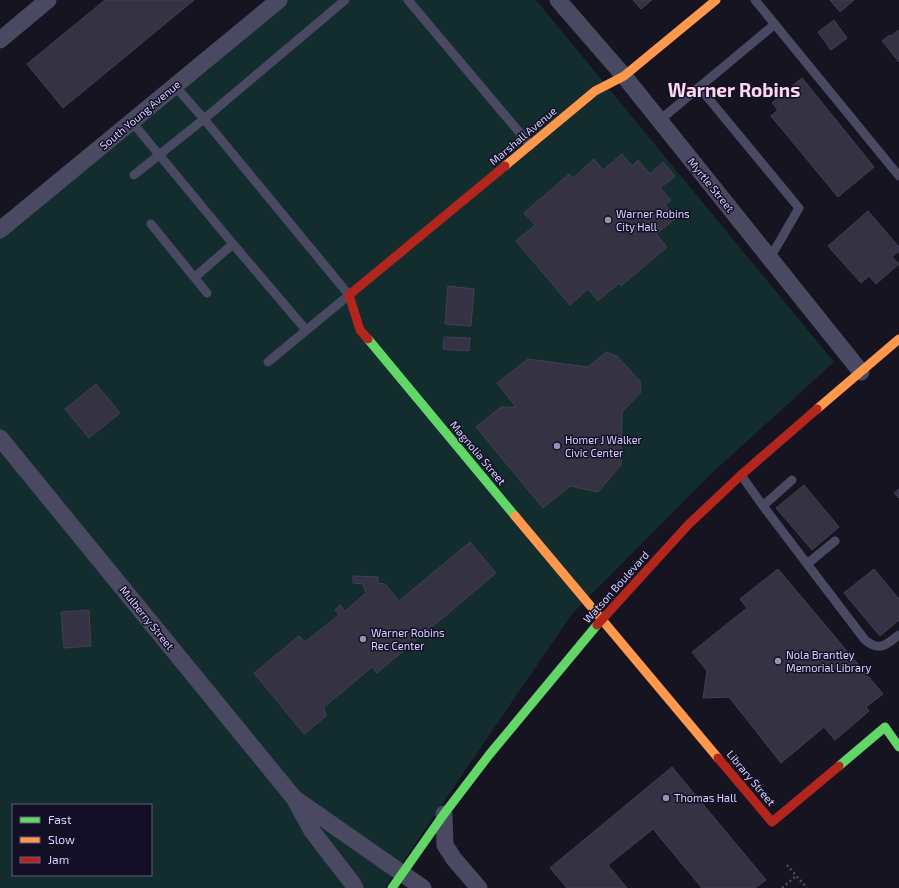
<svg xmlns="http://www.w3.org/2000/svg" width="899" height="888" font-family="'Exo 2',sans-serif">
	<rect width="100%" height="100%" fill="#161421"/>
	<!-- green -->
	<path fill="#132c2d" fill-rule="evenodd" d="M282,0H536L834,362L712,473L572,614L385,888H0V235ZM13,805H151V875H13Z"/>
	<!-- building -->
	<path fill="#343243" stroke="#433f54" d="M105,0H194L63,108L27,64Z
		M633,0H652L641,9Z
		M830,0H854L840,12Z
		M834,20L847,38L831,50L818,32Z
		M899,30V62L882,41L890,35L891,36Z
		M802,78L874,167L838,197L771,116L778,110L772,103Z
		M622,154L632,166L638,160L650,174L663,162L675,176L660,188L671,200L665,205L676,218L656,234L667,247L621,286L619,283L598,301L588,289L570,305L516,241L535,225L524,213L569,174L573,178L594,159L603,170Z
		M868,211L899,247V251L892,257L899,264L876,284L869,276L861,283L828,246Z
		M448,286L474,289L471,326L445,324Z
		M444,337L470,338L469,351L443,349Z
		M606,352L617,356L640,381L641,392L622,412L621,465L598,492L570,486L543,508L476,427L501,407H516L497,383L528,359L588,367Z
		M96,384L120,413L89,438L65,409Z
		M804,485L839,527L812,550L776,508Z
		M899,489V498L894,493Z
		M470,542L496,573L377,673L372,667L324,707L326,716L304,734L254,673L299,636L305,642L339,615L335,610L340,605L345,611L366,593L363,584L353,583V576L378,577V583L385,584L399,601Z
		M778,569L883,694L866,707L869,711L835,740L824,727L781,763L729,697L703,698L707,671L692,652L747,608L740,599Z
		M874,569L899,599V620L880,636L844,593Z
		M89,610L91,646L64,648L61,612Z
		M672,767L766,880L755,888H702L653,829L608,865L627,888H567L550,868Z"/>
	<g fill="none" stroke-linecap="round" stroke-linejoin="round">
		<!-- path -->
		<path stroke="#44505f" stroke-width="2.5" stroke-dasharray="2 3" stroke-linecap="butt" d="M787,865L807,888
			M782,888L796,876"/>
		<!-- lane -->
		<path stroke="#4a4962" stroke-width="9" d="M408,0L530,145
			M755,0L899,176
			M175,86L204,119L345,0
			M699,87L799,208L770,258
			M660,120L775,24
			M132,122L233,244L195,277
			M134,175L204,119L349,295L268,362
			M151,224L207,293
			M233,244L306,330
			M741,475L763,506L865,640C880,652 885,645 899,635
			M763,506L792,480
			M807,564L835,541"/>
		<!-- street -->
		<path stroke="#4a4962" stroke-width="17" d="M558,0L624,76L861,372
			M0,40L48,0
			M0,230L279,0
			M0,438L294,798L423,888
			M296,802L312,831L353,884L355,888
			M444,814L445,845L454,859L479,888"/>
		<!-- fast -->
		<path stroke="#63d668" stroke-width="9" d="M368,339L515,516
			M839,766L885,727L899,747
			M392,888L444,814L489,755L597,625"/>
		<!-- slow -->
		<path stroke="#ff974d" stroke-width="9" d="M505,166L595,91L624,76L716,0
			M817,409L899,339
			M515,516L718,758"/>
		<!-- jam -->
		<path stroke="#b3261e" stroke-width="9" d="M368,339L360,330L349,295L505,166
			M597,625L688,525L741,475L817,409
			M718,758L772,822L839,766"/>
	</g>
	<!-- markers -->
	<g fill="#9591b1" stroke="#130f26" stroke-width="1.5">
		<circle cx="608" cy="220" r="4"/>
		<circle cx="557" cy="446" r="4"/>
		<circle cx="363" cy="639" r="4"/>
		<circle cx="778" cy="661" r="4"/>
		<circle cx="666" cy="798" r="4"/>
	</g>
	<g text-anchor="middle" stroke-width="3" stroke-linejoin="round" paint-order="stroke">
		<!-- street labels -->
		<g font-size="11" fill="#d9d4ff" stroke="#130f26">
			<text transform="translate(140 115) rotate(-40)" y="4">South Young Avenue</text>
			<text transform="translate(523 136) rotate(-40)" y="4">Marshall Avenue</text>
			<text transform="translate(711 185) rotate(51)" y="4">Myrtle Street</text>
			<text transform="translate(478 453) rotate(50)" y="4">Magnolia Street</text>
			<text transform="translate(616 587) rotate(-48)" y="4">Watson Boulevard</text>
			<text transform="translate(147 618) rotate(51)" y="4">Mulberry Street</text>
			<text transform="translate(751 778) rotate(50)" y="4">Library Street</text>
		</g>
		<!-- poi labels -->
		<g font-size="11" fill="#d9d4ff" stroke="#130f26" text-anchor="start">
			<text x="616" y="218">Warner Robins<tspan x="616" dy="13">City Hall</tspan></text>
			<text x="565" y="444">Homer J Walker<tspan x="565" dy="13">Civic Center</tspan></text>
			<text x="371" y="637">Warner Robins<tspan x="371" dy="13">Rec Center</tspan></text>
			<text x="786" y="659">Nola Brantley<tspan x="786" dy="13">Memorial Library</tspan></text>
			<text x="674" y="802">Thomas Hall</text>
		</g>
		<!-- town labels -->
		<g font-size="19" font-weight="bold" fill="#ffd6f0" stroke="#130f26">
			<text x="734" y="97">Warner Robins</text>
		</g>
	</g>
	<!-- legend -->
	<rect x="12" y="804" width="140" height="72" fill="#130f26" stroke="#625e7d"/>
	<rect x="20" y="817" width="20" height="6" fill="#63d668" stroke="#625e7d"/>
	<text x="48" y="824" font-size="12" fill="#d9d4ff">Fast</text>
	<rect x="20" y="837" width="20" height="6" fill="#ff974d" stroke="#625e7d"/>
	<text x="48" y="844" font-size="12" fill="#d9d4ff">Slow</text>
	<rect x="20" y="857" width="20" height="6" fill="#b3261e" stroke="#625e7d"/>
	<text x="48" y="864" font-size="12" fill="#d9d4ff">Jam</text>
</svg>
